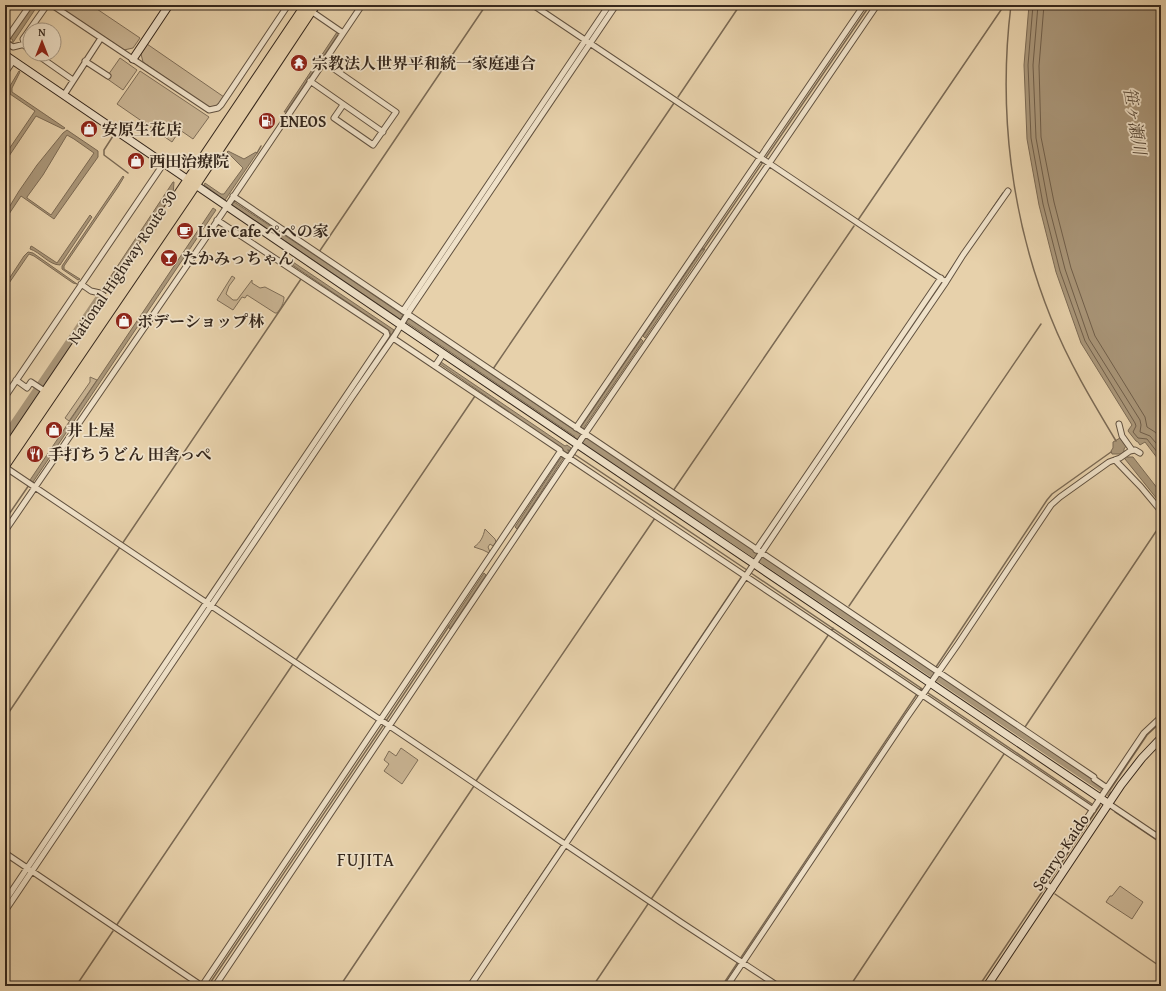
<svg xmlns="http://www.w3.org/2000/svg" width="1166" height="991" font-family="'Gentium Book Plus','Noto Serif JP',serif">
	<rect width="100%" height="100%" fill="#e7d1ab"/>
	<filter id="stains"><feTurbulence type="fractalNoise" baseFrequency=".005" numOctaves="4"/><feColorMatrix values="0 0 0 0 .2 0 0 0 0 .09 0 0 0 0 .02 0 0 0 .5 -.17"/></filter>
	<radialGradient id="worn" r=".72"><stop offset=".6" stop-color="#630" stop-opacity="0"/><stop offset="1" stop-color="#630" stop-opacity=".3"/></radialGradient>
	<!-- green -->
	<path fill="#c9b493" stroke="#7f6e58" d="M57,5H91L140,38L133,48L124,50Z
		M147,44L224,97L218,106L208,107L143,62L141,54Z
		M120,58L137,70L123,90L106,78Z
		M140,71L209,117L193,139L180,130L172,142L117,104Z
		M232,276L235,278L229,286L226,294L233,300H237L252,280V283L260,288L265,287L284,297C284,303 281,308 277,313H275L247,295L245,298L242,297L233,310L217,300Z
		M90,377L97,380L69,421L65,418L90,382Z
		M485,529L495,539L496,542L493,546L490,544L488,547L490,552L489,553L483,550L474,547C481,542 483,537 485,529Z
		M401,748L418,760L402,784L384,771L389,764L384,760L389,751L396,756Z
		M1120,886L1143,902L1132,919L1106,902L1110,896H1112Z"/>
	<!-- water -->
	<path fill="#aa977a" stroke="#7b6a54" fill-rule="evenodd" d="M33,5H38L12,44L11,43L13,40L10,38Z
		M1029,5H1161V463L1145,442L1140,445L1138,442L1136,441L1128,431L1129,429L1132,425L1081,343L1056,272L1039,205L1027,139L1024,65Z
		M337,32L339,33L286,112H284Z
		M19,71L20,72L12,88V92L65,128L63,129L36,116L5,162V155L35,111L10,94V86Z
		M67,130L98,151V157L54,219L21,196L5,220V214L19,191L37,165L63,133ZM67,135L74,139L94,153L51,215L27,198V197L43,175Z
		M228,151L244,159L256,152L257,153L225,200L204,185L205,183L221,194H224L243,168L227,152Z
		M123,176L124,177L118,187L64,266V269L80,279L78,280L62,269V266Z
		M173,182H174L173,195L106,295L101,291Z
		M234,202L316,256L403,315L400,319L232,205Z
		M213,208L216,210L33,482L30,480Z
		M90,215L92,217L60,265C49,265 40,252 30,249L31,246L33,247L57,263Z
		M703,248L705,249L645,338L643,336Z
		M28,252L33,253L77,284L73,283L34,256L29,254L5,289V285L24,256Z
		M293,262L394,330L391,336L390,335V331L291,264Z
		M407,319H410L580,434L578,438H577L406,322Z
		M641,339L643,341L583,429L581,427Z
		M441,362L565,446L567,445L571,448L568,453H564L563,449L440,364Z
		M1120,438L1126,446L1124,449V454L1127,457H1133L1161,493V504L1121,454H1112L1111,451L1113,448V442Z
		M562,456L564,457L517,529L515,527Z
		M484,573L486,575L450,629L448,627Z"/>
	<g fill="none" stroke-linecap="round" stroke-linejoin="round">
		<!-- shore -->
		<path stroke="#705f4b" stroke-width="1" d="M1033,5L1028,65L1031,138L1043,204L1060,271L1085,341L1135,423L1136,426L1133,432L1138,438L1147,439L1161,457
			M1038,5L1033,65L1036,138L1048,203L1065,269L1089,339L1140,420L1141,425L1140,432L1150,436L1161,449
			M1044,5L1039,66L1041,137L1054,202L1071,268L1095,336L1145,417L1147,427L1155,432L1161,439"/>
		<!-- stream -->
		<path stroke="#7b6a54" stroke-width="1.5" d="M1011,5C998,110 1011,219 1051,318C1068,361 1092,401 1116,441
			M592,35L612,5
			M678,97L740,5
			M124,128L134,135
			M113,136L104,150V155L128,173
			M257,153L261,146
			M174,162L181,167
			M988,215L1003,193
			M858,220L1001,10
			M247,232L254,237
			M703,250L870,5
			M319,252L486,5
			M286,259L293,264
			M412,302L428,279
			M402,317L404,315
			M493,369L674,103
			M568,450L747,570
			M673,491L854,226
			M669,497L671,495
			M5,520L29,485
			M122,544L301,279
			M761,547L952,268
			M755,556L757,553
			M751,573L1092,804
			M224,581L391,334
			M210,603L218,589
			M849,606L1041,324
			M843,615L844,613
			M296,660L475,396
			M936,667L1047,500L1052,494L1111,452
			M931,674L933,672
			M5,718L120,547
			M386,721L449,626
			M1025,727L1161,524
			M1020,734L1021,732
			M476,781L655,518
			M1108,793L1147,735L1161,722
			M1115,812L1161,843
			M30,868L207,606
			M21,881L28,871
			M1048,883L1100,805
			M1055,894L1161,967
			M5,905L8,901
			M116,926L293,664
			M503,932L742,576
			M740,959L921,688
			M76,986L113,931
			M208,986L384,724
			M340,986L474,786
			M593,986L833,628
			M722,986L738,962
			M850,986L1004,754
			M979,986L1046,886"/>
		<!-- canal -->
		<path stroke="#aa977a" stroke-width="6" d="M578,436L1108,793"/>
		<!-- river -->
		<path stroke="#aa977a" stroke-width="10" d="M5,439L108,287"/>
		<defs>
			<path id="street" d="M52,5L209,110L218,108L221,105L288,5
				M533,5L946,282
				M311,11L343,33
				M5,41L30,5
				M5,42L13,47L25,44
				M30,50L25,46L23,39L47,5
				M36,54L73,80
				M85,61L108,76
				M324,62L396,112L373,145L334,118L343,105
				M5,73L13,61
				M310,81L383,132
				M64,95L101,38
				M233,196C519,391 808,582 1094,777V779L1107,788L1044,883L1053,889
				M81,284L91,291L100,293L109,299
				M403,311L609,5
				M435,366L443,354
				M16,380L27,388L31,382L46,392
				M5,397L164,163
				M1119,424L1122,436L1132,450
				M576,428L864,5
				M560,452L829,632L1093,810
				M1115,460L1141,487L1161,511
				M5,467L682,923L778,986
				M5,531L203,242L362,5
				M756,550L941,278
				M1107,788L1144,733L1161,717
				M1109,804L1161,839
				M5,853L202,986
				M5,901L387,335L386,332L217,220
				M5,911L352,397L395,335L410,310L616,5
				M202,986L560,452V450L393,338
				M215,986L578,444L877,5
				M470,986L797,500L946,282L963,255L1008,191
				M727,986L907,717L958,644L1051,505L1060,497L1109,462L1120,458L1130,451L1135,450L1140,453"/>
			<path id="secondary" d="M5,55L401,325L1109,804
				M133,59L169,5
				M987,986L1121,785L1142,758L1161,738"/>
			<path id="highway" d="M5,452L306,5
				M5,465L188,196L315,5"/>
		</defs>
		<!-- street casing -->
		<use href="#street" stroke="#625240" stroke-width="7"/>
		<!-- secondary casing -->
		<use href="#secondary" stroke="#35271c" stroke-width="9"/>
		<!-- highway casing -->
		<use href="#highway" stroke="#35271c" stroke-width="11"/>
		<!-- street -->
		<use href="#street" stroke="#efe1c8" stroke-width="5"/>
		<!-- secondary -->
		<use href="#secondary" stroke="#efe1c8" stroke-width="7"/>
		<!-- highway -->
		<use href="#highway" stroke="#e7d1ab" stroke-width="9"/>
	</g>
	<!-- icons -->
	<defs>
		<symbol id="temple-disc" viewBox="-11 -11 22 22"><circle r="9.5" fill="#8f2418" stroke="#efe1c8"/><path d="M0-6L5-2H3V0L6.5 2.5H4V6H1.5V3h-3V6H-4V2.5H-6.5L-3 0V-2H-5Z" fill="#fff"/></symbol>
		<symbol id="fuel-disc" viewBox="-11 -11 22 22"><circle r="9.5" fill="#8f2418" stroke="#efe1c8"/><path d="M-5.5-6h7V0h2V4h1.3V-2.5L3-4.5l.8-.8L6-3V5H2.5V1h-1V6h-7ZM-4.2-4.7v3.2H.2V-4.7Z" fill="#fff"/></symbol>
		<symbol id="shop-disc" viewBox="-11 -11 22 22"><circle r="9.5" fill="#8f2418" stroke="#efe1c8"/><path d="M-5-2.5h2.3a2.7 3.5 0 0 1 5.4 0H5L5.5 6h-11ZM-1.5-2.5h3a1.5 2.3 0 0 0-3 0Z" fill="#fff"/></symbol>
		<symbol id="cafe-disc" viewBox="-11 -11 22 22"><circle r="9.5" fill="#8f2418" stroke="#efe1c8"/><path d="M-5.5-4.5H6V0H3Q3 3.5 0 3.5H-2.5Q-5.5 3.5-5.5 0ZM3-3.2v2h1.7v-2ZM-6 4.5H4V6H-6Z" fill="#fff"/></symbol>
		<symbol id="bar-disc" viewBox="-11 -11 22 22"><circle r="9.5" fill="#8f2418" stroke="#efe1c8"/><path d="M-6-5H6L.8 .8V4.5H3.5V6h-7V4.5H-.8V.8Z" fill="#fff"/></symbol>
		<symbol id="restaurant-disc" viewBox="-11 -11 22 22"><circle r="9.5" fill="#8f2418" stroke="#efe1c8"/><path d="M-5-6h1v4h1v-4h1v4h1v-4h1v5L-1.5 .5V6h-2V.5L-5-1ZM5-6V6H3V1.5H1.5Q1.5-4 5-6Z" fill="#fff"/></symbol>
	</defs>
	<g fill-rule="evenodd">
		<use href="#temple-disc" x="289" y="53" width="20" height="20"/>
		<use href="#fuel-disc" x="257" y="111" width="20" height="20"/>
		<use href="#shop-disc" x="79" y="119" width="20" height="20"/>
		<use href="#shop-disc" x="126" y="151" width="20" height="20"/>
		<use href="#cafe-disc" x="175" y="221" width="20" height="20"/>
		<use href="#bar-disc" x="159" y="248" width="20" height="20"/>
		<use href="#shop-disc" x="114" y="311" width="20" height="20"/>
		<use href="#shop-disc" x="44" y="420" width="20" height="20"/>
		<use href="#restaurant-disc" x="25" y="444" width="20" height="20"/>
	</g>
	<g text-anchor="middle" stroke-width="3.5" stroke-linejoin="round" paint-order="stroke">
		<!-- poi labels -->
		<g font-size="16" font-weight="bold" fill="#35271c" stroke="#efe1c8" text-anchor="start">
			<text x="312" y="69">宗教法人世界平和統一家庭連合</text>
			<text x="280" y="127">ENEOS</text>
			<text x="102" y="135">安原生花店</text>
			<text x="149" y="167">西田治療院</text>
			<text x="198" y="237">Live Cafe ペペの家</text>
			<text x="182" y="264">たかみっちゃん</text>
			<text x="137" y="327">ボデーショップ林</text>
			<text x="67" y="436">井上屋</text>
			<text x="48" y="460">手打ちうどん 田舎っぺ</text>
		</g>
		<!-- street labels -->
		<g font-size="16" fill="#35271c" stroke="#efe1c8">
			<text transform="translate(122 267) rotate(-56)" y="6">National Highway Route 30</text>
			<text transform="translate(1060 852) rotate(-56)" y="6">Senryo Kaido</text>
		</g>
		<!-- water labels -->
		<g font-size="17" font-style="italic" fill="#584938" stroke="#efe1c8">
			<text transform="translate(1135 121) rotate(81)" y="6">笹ヶ瀬川</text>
		</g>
		<!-- quarter labels -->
		<g font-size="18" letter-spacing="1" fill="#35271c" stroke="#efe1c8">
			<text x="366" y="866">FUJITA</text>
		</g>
	</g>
	<!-- margin -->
	<rect width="1166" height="991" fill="none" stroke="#e7d1ab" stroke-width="20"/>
	<rect x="6" y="6" width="1154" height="979" fill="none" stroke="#35271c" stroke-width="2"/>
	<rect x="10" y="10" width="1146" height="971" fill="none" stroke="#35271c"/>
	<!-- north arrow -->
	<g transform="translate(42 42)"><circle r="19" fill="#efe1c8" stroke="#a59783"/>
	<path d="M0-3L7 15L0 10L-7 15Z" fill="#8f2418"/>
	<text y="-6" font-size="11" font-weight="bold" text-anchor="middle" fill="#35271c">N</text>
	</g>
	<rect width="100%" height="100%" filter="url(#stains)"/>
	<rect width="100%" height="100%" fill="url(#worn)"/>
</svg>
